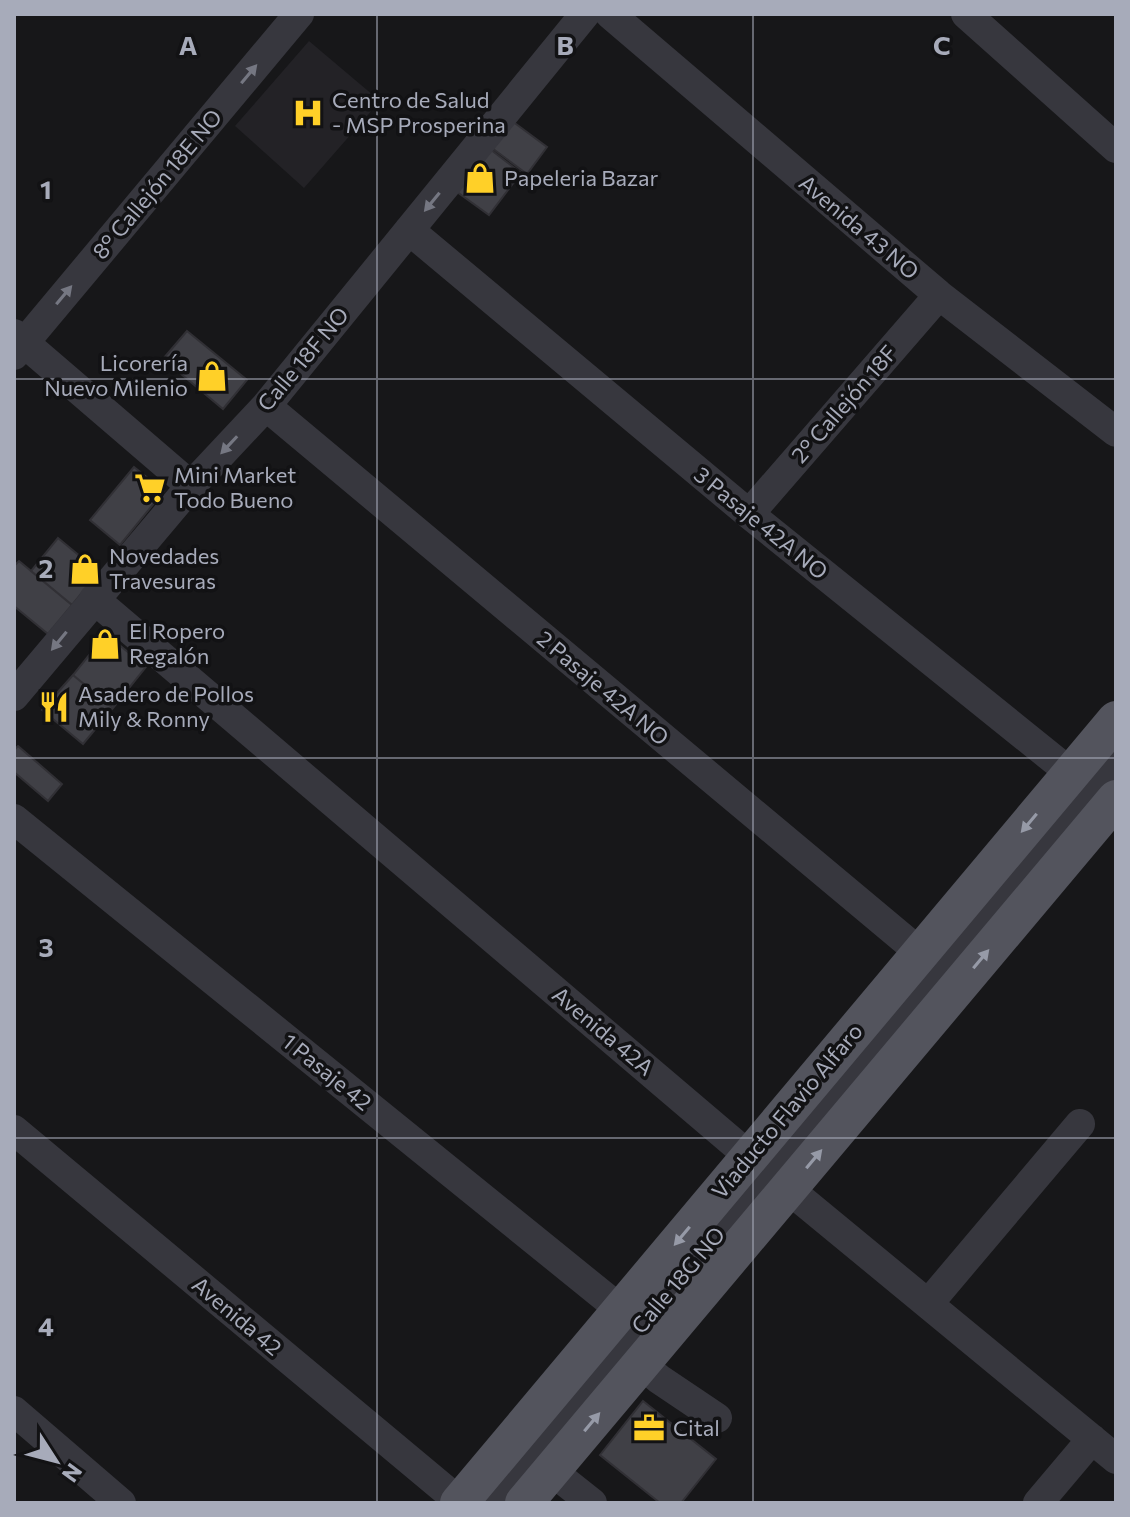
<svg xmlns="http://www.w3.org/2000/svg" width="1130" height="1517" font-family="Commissioner,sans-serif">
	<rect width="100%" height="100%" fill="#171719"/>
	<!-- built -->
	<path fill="#232226" d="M309,41L380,101L304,188L235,126Z"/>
	<!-- building -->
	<path fill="#404046" stroke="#313035" stroke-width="2" d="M512,121L547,147L527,174L492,148Z
		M486,146L521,173L489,215L453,189Z
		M187,331L247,380L223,409L163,359Z
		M134,467L164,491L120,545L90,520Z
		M58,538L99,572L72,605L31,571Z
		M19,561L72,605L48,634L14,606V566Z
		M106,634L146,667L113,708L73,675Z
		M73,675L113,708L83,744L42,710Z
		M18,746L62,784L48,801L14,772V750Z
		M643,1401L716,1459L681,1503H660L600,1455Z"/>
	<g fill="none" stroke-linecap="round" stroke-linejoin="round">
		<!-- minor -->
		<path stroke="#37373e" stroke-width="30" d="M610,14L939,295L1116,432
			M966,14L1116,148
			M409,230L749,514L1088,787
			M14,334L191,486
			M14,355L299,14
			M266,406L936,966
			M749,514L939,295
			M94,599L769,1173L1116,1459
			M14,696L191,486L266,406L585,14
			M14,819L637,1323
			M14,1130L461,1503
			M928,1304L1080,1124
			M626,1351L659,1379L717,1418
			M14,1411L121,1503
			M534,1457L592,1503
			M486,1503L640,1325L1116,761
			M1038,1503L1092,1439"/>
		<!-- major-bridge -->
		<path stroke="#53545d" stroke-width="38" d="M459,1503L1116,720
			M524,1503L1116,799"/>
	</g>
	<!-- one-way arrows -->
	<defs><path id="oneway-solid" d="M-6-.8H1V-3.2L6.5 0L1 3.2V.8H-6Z" transform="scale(2)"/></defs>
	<g fill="#757782">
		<use href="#oneway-solid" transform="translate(249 74) rotate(-50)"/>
		<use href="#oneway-solid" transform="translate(432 202) rotate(129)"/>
		<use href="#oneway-solid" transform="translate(64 295) rotate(-50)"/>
		<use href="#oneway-solid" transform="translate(229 445) rotate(133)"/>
		<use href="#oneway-solid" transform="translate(59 641) rotate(129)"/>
	</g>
	<g fill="#969aa7">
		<use href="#oneway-solid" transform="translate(1029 823) rotate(130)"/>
		<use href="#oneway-solid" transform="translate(981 959) rotate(-50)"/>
		<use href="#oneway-solid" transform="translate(814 1159) rotate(-50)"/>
		<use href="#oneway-solid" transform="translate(682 1236) rotate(130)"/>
		<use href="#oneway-solid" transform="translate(592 1422) rotate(-50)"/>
	</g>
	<!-- grid -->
	<path fill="none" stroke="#a7abba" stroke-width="2" stroke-opacity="0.55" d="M377,14V1503M753,14V1503M14,379H1116M14,758H1116M14,1138H1116"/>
	<!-- icons -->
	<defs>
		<symbol id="hospital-bare" viewBox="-9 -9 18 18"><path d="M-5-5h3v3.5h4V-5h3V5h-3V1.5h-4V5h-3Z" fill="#ffd028" stroke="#121214" stroke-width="2.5" paint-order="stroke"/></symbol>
		<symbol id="shop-bare" viewBox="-9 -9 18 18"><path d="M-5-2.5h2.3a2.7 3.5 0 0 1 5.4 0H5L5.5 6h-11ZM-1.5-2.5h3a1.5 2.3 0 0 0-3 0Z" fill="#ffd028" stroke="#121214" stroke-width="2.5" paint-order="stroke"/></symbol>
		<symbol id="supermarket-bare" viewBox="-9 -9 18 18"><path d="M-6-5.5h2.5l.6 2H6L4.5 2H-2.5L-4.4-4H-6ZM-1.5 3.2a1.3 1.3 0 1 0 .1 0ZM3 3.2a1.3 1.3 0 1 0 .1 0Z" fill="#ffd028" stroke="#121214" stroke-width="2.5" paint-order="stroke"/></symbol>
		<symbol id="restaurant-bare" viewBox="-9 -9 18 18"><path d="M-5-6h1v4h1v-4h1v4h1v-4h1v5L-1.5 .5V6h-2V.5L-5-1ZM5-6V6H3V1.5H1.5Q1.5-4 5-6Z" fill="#ffd028" stroke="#121214" stroke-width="2.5" paint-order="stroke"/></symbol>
		<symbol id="office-bare" viewBox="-9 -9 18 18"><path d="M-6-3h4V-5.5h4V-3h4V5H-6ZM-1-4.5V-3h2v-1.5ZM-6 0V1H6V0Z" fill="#ffd028" stroke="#121214" stroke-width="2.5" paint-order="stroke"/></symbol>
	</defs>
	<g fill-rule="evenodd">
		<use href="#hospital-bare" x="286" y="91" width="44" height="44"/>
		<use href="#shop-bare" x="458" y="156" width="44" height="44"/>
		<use href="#shop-bare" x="190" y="354" width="44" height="44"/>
		<use href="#supermarket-bare" x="128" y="466" width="44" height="44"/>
		<use href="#shop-bare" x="63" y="547" width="44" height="44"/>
		<use href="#shop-bare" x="83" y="622" width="44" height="44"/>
		<use href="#restaurant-bare" x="32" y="685" width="44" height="44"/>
		<use href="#office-bare" x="627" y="1406" width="44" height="44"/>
	</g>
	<g text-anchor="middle" stroke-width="7" stroke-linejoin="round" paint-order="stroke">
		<!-- poi labels -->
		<g font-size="22" fill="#a7abba" stroke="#121214" text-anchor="start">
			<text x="332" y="108">Centro de Salud<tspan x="332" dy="25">- MSP Prosperina</tspan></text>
			<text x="504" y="186">Papeleria Bazar</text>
			<text x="188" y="371" text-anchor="end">Licorería<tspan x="188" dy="25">Nuevo Milenio</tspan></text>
			<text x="174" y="483">Mini Market<tspan x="174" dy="25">Todo Bueno</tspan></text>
			<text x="109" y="564">Novedades<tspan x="109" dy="25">Travesuras</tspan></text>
			<text x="129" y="639">El Ropero<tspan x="129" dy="25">Regalón</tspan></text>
			<text x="78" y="702">Asadero de Pollos<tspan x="78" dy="25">Mily &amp; Ronny</tspan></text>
			<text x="673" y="1436">Cital</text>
		</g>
		<!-- street labels -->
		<g font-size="22" fill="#a7abba" stroke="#121214">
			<text transform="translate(157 184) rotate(-50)" y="8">8° Callejón 18E NO</text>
			<text transform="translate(859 227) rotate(40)" y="8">Avenida 43 NO</text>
			<text transform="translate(303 359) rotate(-50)" y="8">Calle 18F NO</text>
			<text transform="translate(844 404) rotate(-49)" y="8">2° Callejón 18F</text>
			<text transform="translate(761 523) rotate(39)" y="8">3 Pasaje 42A NO</text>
			<text transform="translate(603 688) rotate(40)" y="8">2 Pasaje 42A NO</text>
			<text transform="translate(603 1031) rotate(40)" y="8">Avenida 42A</text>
			<text transform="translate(327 1072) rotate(39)" y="8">1 Pasaje 42</text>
			<text transform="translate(787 1111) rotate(-50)" y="8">Viaducto Flavio Alfaro</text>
			<text transform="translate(678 1280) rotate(-50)" y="8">Calle 18G NO</text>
			<text transform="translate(237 1316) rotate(40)" y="8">Avenida 42</text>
		</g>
	</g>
	<g font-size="26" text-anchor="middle" font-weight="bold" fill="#a7abba" stroke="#121214" stroke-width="7" stroke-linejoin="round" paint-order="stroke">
		<text x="188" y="55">A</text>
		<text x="565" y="55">B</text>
		<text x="942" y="55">C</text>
		<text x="46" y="199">1</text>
		<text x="46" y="578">2</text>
		<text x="46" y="957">3</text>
		<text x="46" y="1336">4</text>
	</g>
	<!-- border -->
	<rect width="1130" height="1517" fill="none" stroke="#a7abba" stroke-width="32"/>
	<!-- north arrow -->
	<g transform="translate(56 1461) rotate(126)" stroke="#121214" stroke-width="6" paint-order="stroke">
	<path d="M0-6L14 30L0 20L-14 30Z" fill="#a7abba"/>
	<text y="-12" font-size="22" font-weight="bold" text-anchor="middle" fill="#a7abba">N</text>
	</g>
</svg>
